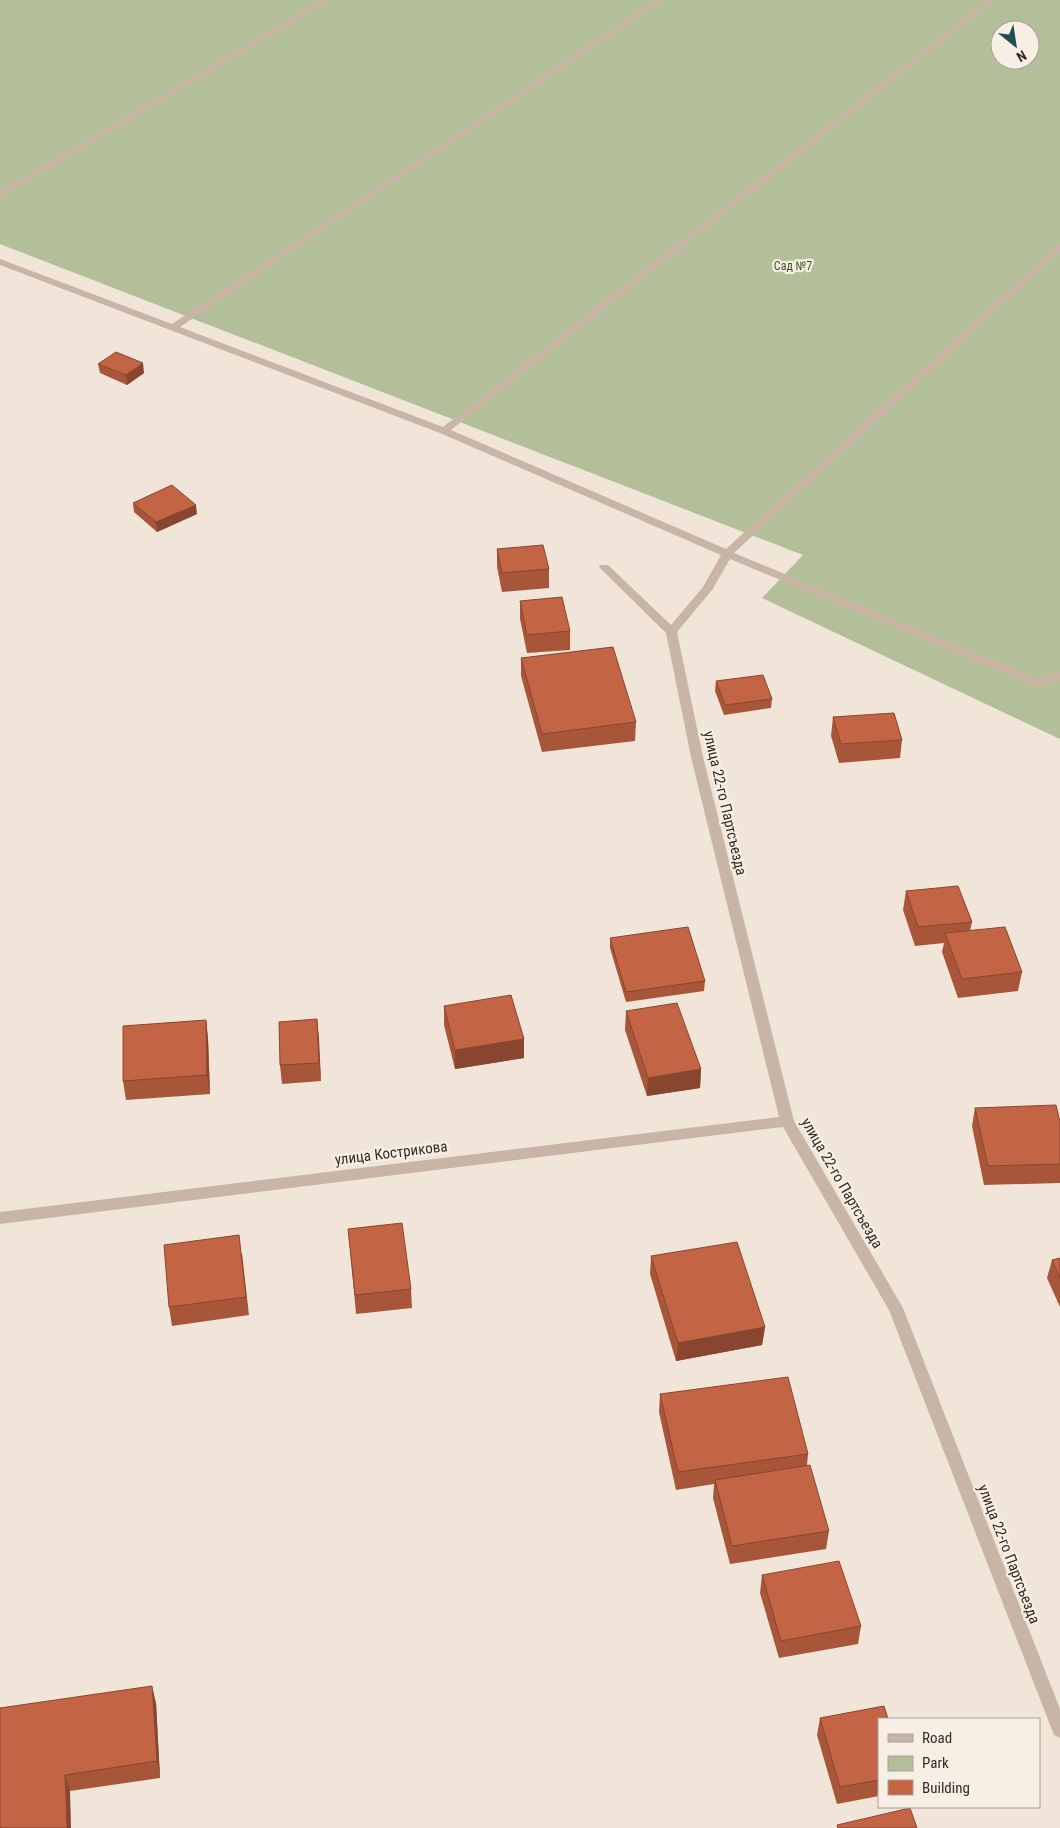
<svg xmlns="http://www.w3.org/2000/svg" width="1060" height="1828" font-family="'Roboto Condensed',sans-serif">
	<rect width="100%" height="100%" fill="#f0e5d8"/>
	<!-- green -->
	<path fill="#b2bf99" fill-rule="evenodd" d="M0,0H1060V739L762,598L803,555L0,244ZM1000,30H1030V60H1000Z"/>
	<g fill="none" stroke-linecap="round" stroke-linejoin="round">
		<!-- minor -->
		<path fill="#c8b5a5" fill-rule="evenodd" d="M321,0H331L0,198V191Z
			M655,0H664L180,327L443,427L987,0H996L451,430L726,549L1057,245L1060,244V252L734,553L1039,679L1060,672V680L1039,687L1035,686L730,559L712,590L677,632L703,757L794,1121L903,1308L1060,1709V1738L1054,1735L1052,1730L889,1310L783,1127L0,1224V1212L779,1117L691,757L666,633L599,567L600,565H608L671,625L703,587L721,555L440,433L0,265V259L172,324Z"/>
	</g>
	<!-- wall -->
	<path fill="#a8563a" d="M98,364L144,373L127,385L100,373Z
		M133,503L197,514L157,532L134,512Z
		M497,549L549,569V588L502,592L497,567Z
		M520,601L570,631V650L527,653L520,619Z
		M521,658L636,722L635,741L542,752L521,676Z
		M716,681L772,699L771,708L724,715L715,691Z
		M833,717L902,740L900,758L839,763L831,736Z
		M906,891L972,922L970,931L1022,972L1018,991L958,998L942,952L944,943L915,946L903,910Z
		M610,938L705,981L704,991L626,1002L610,948Z
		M444,1006L524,1039V1058L455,1069L444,1025Z
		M626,1011L701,1069L700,1088L647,1096L625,1030Z
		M317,1019L321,1081L282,1084L280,1065Z
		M206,1020L208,1039L210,1094L126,1100L123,1081Z
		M975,1108L1060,1122V1183L984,1185L972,1126Z
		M350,1248L411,1289L412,1308L356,1314Z
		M242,1253L249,1315L172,1326L169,1307Z
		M651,1256L765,1327L762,1345L676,1361L650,1274Z
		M1060,1258V1307L1047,1278L1052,1260Z
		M660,1394L808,1454L807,1466L829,1531L826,1549L730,1564L713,1498L714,1484L676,1490L659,1412Z
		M762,1575L861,1626L858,1644L779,1658L760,1593Z
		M156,1703L160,1778L70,1791L0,1708Z
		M820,1718L879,1719V1796L837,1804L817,1735Z"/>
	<!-- shaded-wall -->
	<path fill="#884630" d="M143,363L144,373L127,385L126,375Z
		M196,505L197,514L157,532L156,522Z
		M317,1019L319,1038L321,1081L319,1063Z
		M206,1020L208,1039L210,1094L207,1075Z
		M524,1039V1058L455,1069V1050Z
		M701,1069L700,1088L647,1096L648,1078Z
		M765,1327L762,1345L676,1361L678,1343Z
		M152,1686L156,1703L160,1778L157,1761Z
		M65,1775L70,1791L71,1828H67Z"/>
	<!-- building -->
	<path fill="#c36444" stroke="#884630" d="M116,352L143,363L126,375L98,364Z
		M172,485L196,505L156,522L133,503Z
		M543,545L549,569L502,573L497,549Z
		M562,597L570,631L527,635L520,601Z
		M613,647L636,722L542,734L521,658Z
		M763,675L772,699L725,705L716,681Z
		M894,713L902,740L841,744L833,717Z
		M958,886L972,922L918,927L906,891Z
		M688,927L705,981L626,992L610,938Z
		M1005,927L1022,972L962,979L945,933Z
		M511,995L524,1039L455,1050L444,1006Z
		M677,1003L701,1069L648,1078L626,1011Z
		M317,1019L319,1063L280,1065L279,1022Z
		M206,1020L207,1075L123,1081V1026Z
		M1056,1105L1060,1122V1164L988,1166L975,1108Z
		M402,1223L411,1289L355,1295L348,1229Z
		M239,1235L246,1297L169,1307L164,1245Z
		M737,1242L765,1327L678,1343L651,1256Z
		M1060,1258V1278L1052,1260Z
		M788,1377L808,1454L678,1472L660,1394Z
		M810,1465L829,1531L732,1546L715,1480Z
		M839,1561L861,1626L781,1641L762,1575Z
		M152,1686L157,1761L65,1775L67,1828H0V1708Z
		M884,1706L888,1719H879V1780L840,1787L820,1718Z
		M910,1808L917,1828H838L837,1825Z"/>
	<g text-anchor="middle" stroke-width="4.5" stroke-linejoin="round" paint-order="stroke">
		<!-- far-park labels -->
		<g font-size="12" fill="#43512b" stroke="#f8efe4">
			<text x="793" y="270">Сад №7</text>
		</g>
		<!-- street labels -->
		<g font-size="15" fill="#342a26" stroke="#f8efe4">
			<text transform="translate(725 803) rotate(77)" y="5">улица 22-го Партсъезда</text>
			<text transform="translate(391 1153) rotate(-7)" y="5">улица Кострикова</text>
			<text transform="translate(842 1183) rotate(60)" y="5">улица 22-го Партсъезда</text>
			<text transform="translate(1009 1554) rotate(69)" y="5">улица 22-го Партсъезда</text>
		</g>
	</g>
	<!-- legend -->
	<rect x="878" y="1718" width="162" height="90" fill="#f8efe4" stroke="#aaa098"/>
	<rect x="888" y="1734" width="25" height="8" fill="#c8b5a5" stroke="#aaa098"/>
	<text x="922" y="1743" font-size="15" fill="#342a26">Road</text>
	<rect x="888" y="1756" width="25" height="15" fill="#b2bf99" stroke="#aaa098"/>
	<text x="922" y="1768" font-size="15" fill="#342a26">Park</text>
	<rect x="888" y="1780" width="25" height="15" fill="#c36444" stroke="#aaa098"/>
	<text x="922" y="1793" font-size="15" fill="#342a26">Building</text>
	<!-- north arrow -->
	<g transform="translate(1015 45) rotate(150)"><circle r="24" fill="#f8efe4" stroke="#aaa098"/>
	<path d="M0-4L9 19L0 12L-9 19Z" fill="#1d5054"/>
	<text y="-8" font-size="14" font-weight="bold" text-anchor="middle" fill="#342a26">N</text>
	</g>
</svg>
